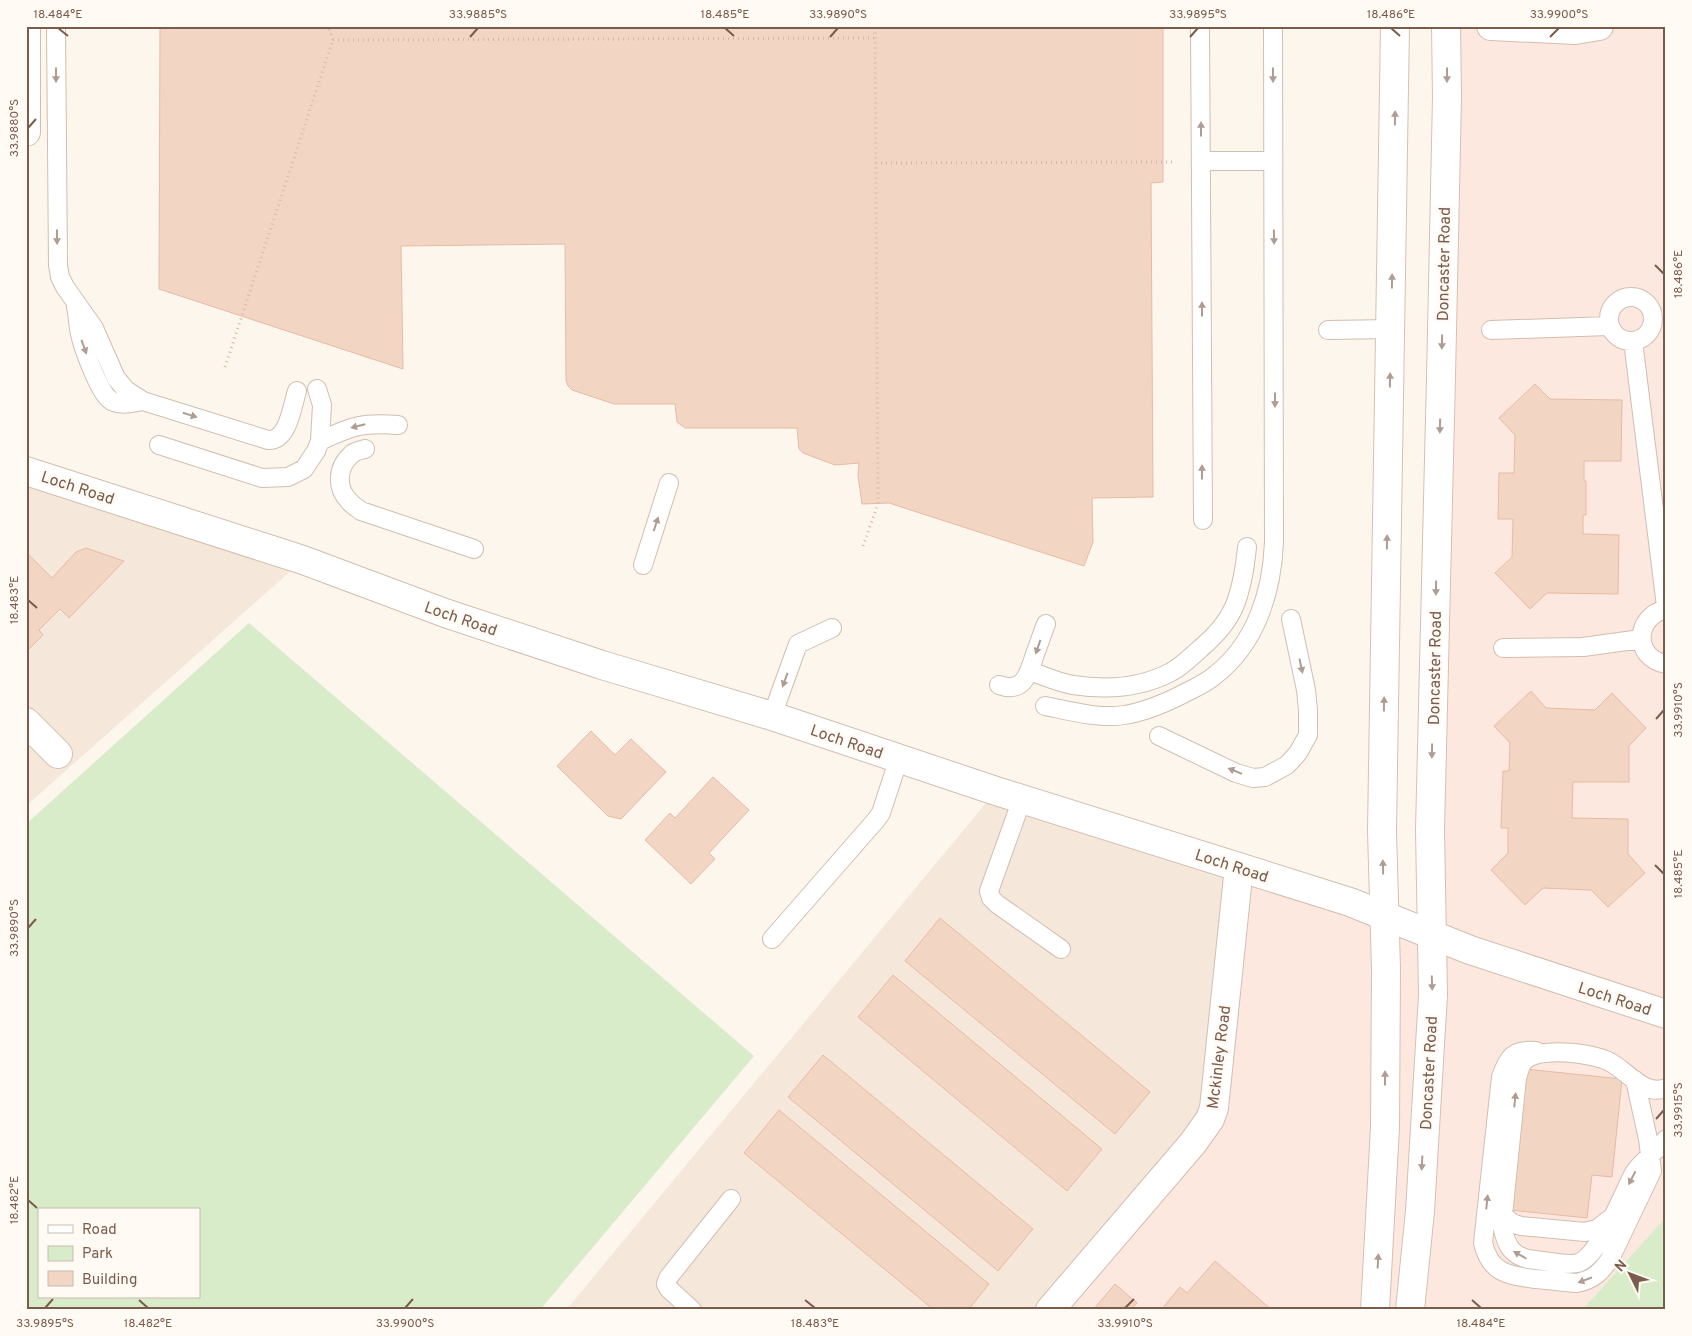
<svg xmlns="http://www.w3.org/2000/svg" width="1692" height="1336" font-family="Overpass,sans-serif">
	<rect width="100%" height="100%" fill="#fdf6ec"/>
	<!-- residential -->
	<path fill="#f5e8da" d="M26,471L303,560L26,806Z
		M996,791L1239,867L1214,1108L1050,1310H566Z"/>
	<!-- commercial -->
	<path fill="#fde8e0" d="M1446,26H1666V1217L1582,1310H1050L1203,1130L1239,867L1430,934Z"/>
	<!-- green -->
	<path fill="#d8ecc9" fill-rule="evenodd" d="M249,623L754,1056L540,1310H26V824ZM39,1210H199V1297H39Z
		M1666,1217V1310H1582Z"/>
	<!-- building -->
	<path fill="#f3d5c3" stroke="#e6bba3" d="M160,26H1163V182L1151,183L1153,497L1092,498L1093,542L1084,566L889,503L862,504L858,475L859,463L835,465L803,453L799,449L797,428H685L677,422L675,404H614L572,390L568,386L566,380L565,244L401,246L403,369L159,289Z
		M1535,384L1550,399L1622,400L1621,461H1584V481H1586V515H1583V534L1619,535L1618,594L1547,593L1530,609L1495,573L1512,557L1513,519H1498L1499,473H1514L1515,435L1499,418Z
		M86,548L124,561L69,618L60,609L39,630L43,635L26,652V552L52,578L76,552Z
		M1531,691L1546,708L1595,710L1612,693L1646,728L1629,746V782H1573L1572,818L1628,819V854L1645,873L1608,907L1591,890L1543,888L1525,905L1491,870L1508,853V828H1501L1503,771H1509L1510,743L1494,726Z
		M591,731L615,755L631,739L666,772L621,819L608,816L557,766Z
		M713,777L749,810L709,853L715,859L691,884L645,840L670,813L675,818Z
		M940,918L1150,1092L1115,1134L905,961Z
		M893,975L1102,1149L1067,1191L858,1017Z
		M823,1055L1033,1229L998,1271L788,1097Z
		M1525,1069L1622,1079L1612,1177L1592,1175L1587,1218L1510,1210Z
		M779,1110L989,1284L968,1310H934L744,1153Z
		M1215,1261L1272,1310H1161L1180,1287L1187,1293Z
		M1115,1284L1137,1303L1131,1310H1093Z"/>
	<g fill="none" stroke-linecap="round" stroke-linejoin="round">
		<defs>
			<path id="lane" d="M56,26L58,265L60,277L65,287L94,328L116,378L126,390L143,401L268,440C288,441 292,407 297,391
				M1200,26L1203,520
				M1201,161H1273
				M1609 319a22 22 0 1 1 44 0a22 22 0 1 1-44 0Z
				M76,307C78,316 78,325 80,334C83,348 99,391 109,399C118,407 133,403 143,401
				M1328,330L1391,329
				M1491,330L1609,326
				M1633,341L1666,606
				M320,441C352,426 363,422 398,425
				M159,445L262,478L288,477L304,469L316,451L320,441L322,405L317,389
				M365,449C361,450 354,451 351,455C337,467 336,488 349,501C352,505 357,508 361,511L474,549
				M643,565L669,483
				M1666,609C1634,617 1633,658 1666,664
				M1503,648L1583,647L1641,639
				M1030,671C1044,676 1059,683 1073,685C1106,690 1141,688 1171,672C1181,667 1192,656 1201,648C1214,637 1227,623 1234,607C1242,588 1245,568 1247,547
				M999,685C1024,694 1029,673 1035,654C1039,644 1042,634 1046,624
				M1045,706C1070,711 1099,719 1124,715C1145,712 1163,704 1181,695C1192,689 1205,684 1214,676C1256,644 1272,592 1274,542L1273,26
				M772,716L798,644L832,628
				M1159,736L1236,773L1253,778L1265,777L1287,765L1298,753L1308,735V710L1306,690L1291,619
				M1022,799L989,891L991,898L997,904L1061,949
				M772,939L876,820L881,813L899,758
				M1536,1051C1513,1049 1508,1057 1501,1077L1483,1243C1490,1273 1507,1275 1535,1279C1549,1280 1563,1282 1577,1283C1593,1280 1601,1272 1610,1259L1652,1171L1648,1139L1635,1080
				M1666,1088C1645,1097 1627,1071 1610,1062C1592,1053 1540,1046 1524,1061C1520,1065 1519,1072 1517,1078L1502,1225C1506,1246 1512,1258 1535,1260C1546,1261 1568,1266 1578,1263C1599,1257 1623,1193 1634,1173C1642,1160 1657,1152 1666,1139
				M1503,1215L1512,1223L1521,1226L1585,1232L1597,1229L1610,1219
				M692,1310L669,1289L666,1284L668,1278L731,1199"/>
			<path id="street" d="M1491,26L1575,30L1599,26
				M26,132V26
				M26,471L303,560L445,613L602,665L772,716L996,791L1350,902L1470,950L1666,1014
				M26,722L58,754
				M1050,1310L1193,1143L1210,1119L1214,1108L1239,867"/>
			<path id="secondary" d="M1375,1310L1385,1127L1386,969L1382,831L1395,26
				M1410,1310L1420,1211L1433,995L1430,830L1441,377L1447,97L1446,26"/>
		</defs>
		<!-- lane casing -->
		<use href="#lane" stroke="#d1beb0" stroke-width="20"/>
		<!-- street casing -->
		<use href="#street" stroke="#d1beb0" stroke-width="30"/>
		<!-- secondary casing -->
		<use href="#secondary" stroke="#d6c0b0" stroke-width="30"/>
		<!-- path -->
		<path stroke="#d9b8a5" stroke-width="3" stroke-dasharray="1 4" stroke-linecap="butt" d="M333,40L875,38
			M876,163L1175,162
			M225,367L333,40L328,26
			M863,546L878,504L875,26"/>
		<!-- lane -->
		<use href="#lane" stroke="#fff" stroke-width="18"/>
		<!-- street -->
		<use href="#street" stroke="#fff" stroke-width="28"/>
		<!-- secondary -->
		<use href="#secondary" stroke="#fff" stroke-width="28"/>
	</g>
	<!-- one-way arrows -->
	<defs><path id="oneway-solid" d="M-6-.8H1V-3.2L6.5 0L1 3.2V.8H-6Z" transform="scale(1.25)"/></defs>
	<g fill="#af9d94">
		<use href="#oneway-solid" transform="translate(56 75) rotate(90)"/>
		<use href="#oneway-solid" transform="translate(1273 75) rotate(90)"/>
		<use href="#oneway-solid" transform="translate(1447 75) rotate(90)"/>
		<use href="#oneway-solid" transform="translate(1395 118) rotate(-89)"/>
		<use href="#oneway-solid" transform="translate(1201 129) rotate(-90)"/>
		<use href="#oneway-solid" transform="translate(57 237) rotate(90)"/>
		<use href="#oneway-solid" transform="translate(1274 237) rotate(89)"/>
		<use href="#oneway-solid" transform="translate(1392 281) rotate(-89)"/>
		<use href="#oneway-solid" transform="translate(1202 309) rotate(-90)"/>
		<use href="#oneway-solid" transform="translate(1442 342) rotate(91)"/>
		<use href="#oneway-solid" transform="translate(84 347) rotate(70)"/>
		<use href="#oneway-solid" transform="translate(1390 380) rotate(-89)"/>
		<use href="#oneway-solid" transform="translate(1275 400) rotate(90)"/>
		<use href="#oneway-solid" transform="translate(190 415) rotate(17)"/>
		<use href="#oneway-solid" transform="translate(358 426) rotate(166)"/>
		<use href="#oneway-solid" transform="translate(1440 426) rotate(91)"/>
		<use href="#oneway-solid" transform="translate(1202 472) rotate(-90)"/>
		<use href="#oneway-solid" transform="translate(656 524) rotate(-72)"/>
		<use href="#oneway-solid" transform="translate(1387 542) rotate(-89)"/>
		<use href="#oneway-solid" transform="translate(1436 588) rotate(91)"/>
		<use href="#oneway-solid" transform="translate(1038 647) rotate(109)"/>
		<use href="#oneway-solid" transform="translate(1301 666) rotate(78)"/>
		<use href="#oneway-solid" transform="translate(785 680) rotate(110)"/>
		<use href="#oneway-solid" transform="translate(1384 704) rotate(-89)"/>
		<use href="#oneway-solid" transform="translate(1432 751) rotate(91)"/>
		<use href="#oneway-solid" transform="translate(1235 771) rotate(-158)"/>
		<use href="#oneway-solid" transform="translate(1383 867) rotate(-91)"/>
		<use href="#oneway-solid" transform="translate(1432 983) rotate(88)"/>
		<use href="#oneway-solid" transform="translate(1385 1078) rotate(-90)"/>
		<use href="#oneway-solid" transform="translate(1515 1100) rotate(-84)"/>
		<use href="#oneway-solid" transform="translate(1422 1163) rotate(93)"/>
		<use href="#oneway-solid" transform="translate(1632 1178) rotate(117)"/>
		<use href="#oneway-solid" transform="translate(1487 1202) rotate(-84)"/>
		<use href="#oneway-solid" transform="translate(1520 1255) rotate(-150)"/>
		<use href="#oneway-solid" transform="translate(1378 1261) rotate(-87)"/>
		<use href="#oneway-solid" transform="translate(1585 1280) rotate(159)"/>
	</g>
	<!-- ticks -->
	<path fill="none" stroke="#7a5c4d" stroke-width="2" d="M58,28L68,36M725,28L734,36M1391,28L1400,36M470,37L478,28M830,37L838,28M1190,37L1198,28M1550,37L1559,28M28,128L36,119M1655,265L1664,274M28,600L37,608M1656,719L1664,710M1655,865L1664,874M28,928L36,919M1656,1119L1664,1110M28,1200L37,1208M139,1300L148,1308M805,1300L815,1308M1472,1300L1481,1308M45,1308L53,1299M405,1308L413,1299M1125,1308L1134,1299"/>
	<g text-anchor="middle" stroke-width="5" stroke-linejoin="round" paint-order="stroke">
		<!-- street labels -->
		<g font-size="16" fill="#7a5c4d" stroke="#fffaf3">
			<text transform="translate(1443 264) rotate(-89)" y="6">Doncaster Road</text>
			<text transform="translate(78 487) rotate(18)" y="6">Loch Road</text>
			<text transform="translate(461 618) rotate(19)" y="6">Loch Road</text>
			<text transform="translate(1434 668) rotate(-89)" y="6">Doncaster Road</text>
			<text transform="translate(847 741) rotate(19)" y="6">Loch Road</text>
			<text transform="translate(1232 865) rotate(18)" y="6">Loch Road</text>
			<text transform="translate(1615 998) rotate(18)" y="6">Loch Road</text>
			<text transform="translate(1218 1057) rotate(-83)" y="6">Mckinley Road</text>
			<text transform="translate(1428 1073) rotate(-87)" y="6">Doncaster Road</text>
		</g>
	</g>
	<!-- border -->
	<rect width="1692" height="1336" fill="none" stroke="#fffaf3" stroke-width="55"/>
	<!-- legend -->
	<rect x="38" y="1208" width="162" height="90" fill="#fffaf3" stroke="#cabbb1"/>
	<rect x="48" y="1225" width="25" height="8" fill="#ffffff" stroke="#cabbb1"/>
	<text x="82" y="1234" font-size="15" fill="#7a5c4d">Road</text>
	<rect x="48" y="1246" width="25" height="15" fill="#d8ecc9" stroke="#cabbb1"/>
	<text x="82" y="1258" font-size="15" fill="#7a5c4d">Park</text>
	<rect x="48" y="1271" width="25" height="15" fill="#f3d5c3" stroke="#cabbb1"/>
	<text x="82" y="1284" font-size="15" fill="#7a5c4d">Building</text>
	<!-- north arrow -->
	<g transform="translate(1630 1274) rotate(312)" stroke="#fffaf3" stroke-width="4" paint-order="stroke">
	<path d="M0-4L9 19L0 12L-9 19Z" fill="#7a5c4d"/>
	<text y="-8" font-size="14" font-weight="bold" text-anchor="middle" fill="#7a5c4d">N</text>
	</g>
	<rect x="28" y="28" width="1636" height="1280" fill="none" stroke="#7a5c4d" stroke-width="2"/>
	<g font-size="12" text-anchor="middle" fill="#7a5c4d">
		<text x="58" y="18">18.484°E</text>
		<text x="478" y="18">33.9885°S</text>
		<text x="725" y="18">18.485°E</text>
		<text x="838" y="18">33.9890°S</text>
		<text x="1198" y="18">33.9895°S</text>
		<text x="1391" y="18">18.486°E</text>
		<text x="1559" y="18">33.9900°S</text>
		<text transform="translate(14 128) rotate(-90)" y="4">33.9880°S</text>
		<text transform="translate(1678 274) rotate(-90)" y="4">18.486°E</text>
		<text transform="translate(14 600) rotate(-90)" y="4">18.483°E</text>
		<text transform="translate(1678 710) rotate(-90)" y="4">33.9910°S</text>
		<text transform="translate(1678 874) rotate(-90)" y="4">18.485°E</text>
		<text transform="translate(14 928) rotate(-90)" y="4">33.9890°S</text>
		<text transform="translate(1678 1110) rotate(-90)" y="4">33.9915°S</text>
		<text transform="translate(14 1200) rotate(-90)" y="4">18.482°E</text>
		<text x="45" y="1327">33.9895°S</text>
		<text x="148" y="1327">18.482°E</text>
		<text x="405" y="1327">33.9900°S</text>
		<text x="815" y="1327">18.483°E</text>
		<text x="1125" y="1327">33.9910°S</text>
		<text x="1481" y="1327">18.484°E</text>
	</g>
</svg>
